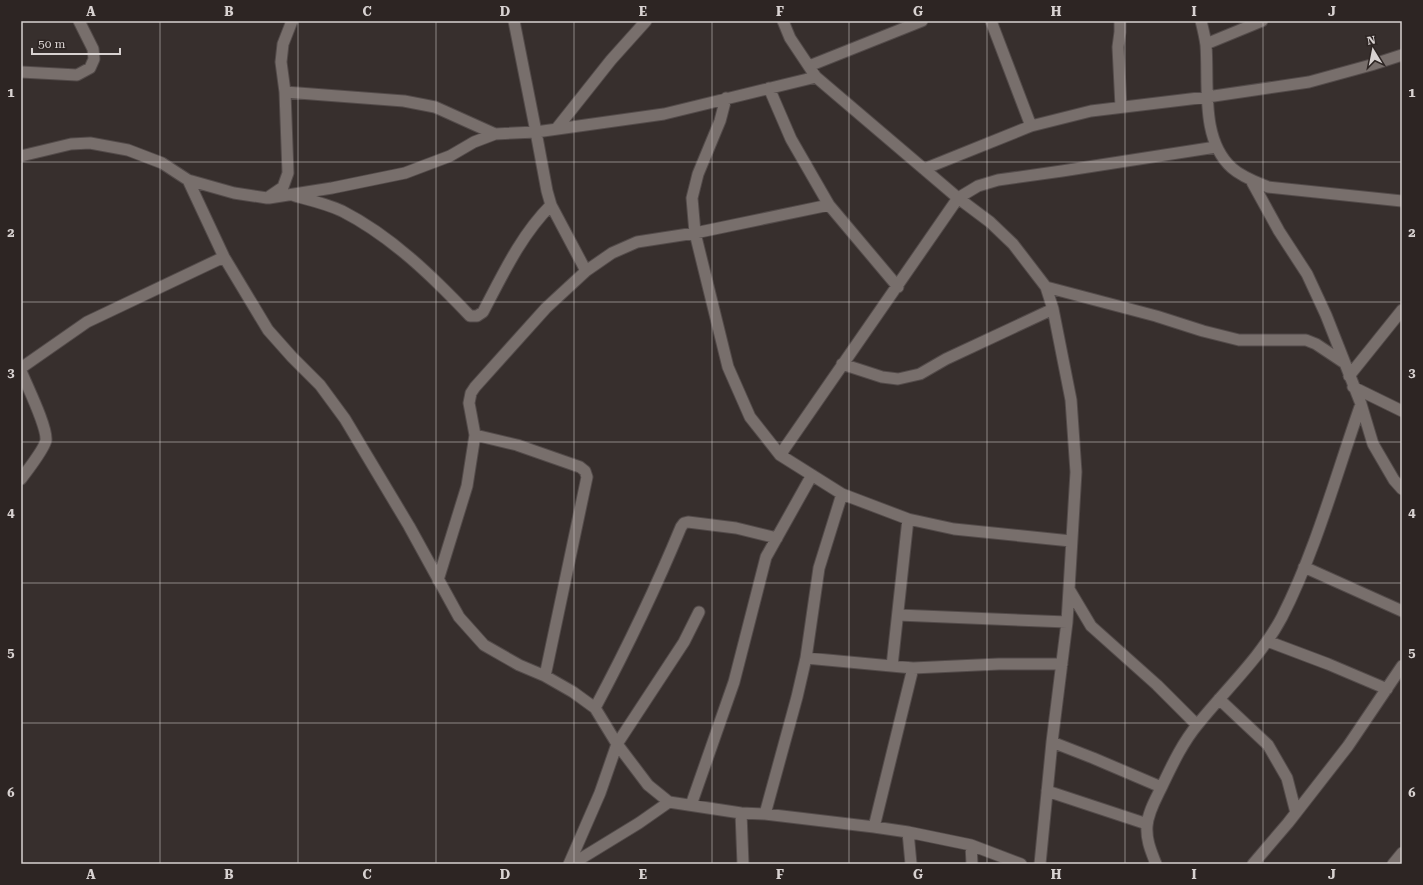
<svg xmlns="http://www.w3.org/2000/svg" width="1423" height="885" font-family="'Roboto Serif',serif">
	<rect width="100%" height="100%" fill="#372f2d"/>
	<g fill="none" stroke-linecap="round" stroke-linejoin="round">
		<defs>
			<path id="minor" d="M514,21L536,132L664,114L816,77
				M783,21L790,38L816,77L958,198L990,222L1013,244L1046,287L1053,309L1071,400L1076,472L1069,589L1091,626L1157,685L1197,725
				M991,21L1031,126
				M1120,21V32L1118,47L1121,107
				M1201,21C1203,29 1205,37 1206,45C1209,85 1200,139 1232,168C1242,177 1256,182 1268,187L1402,201
				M1206,44L1262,21
				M809,66L922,21
				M21,72L77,75L90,68L94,59L93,49L79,21
				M769,88L791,139L829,205L898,287
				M285,92L404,101L435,107L495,134
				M726,98L720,121L698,174L692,198L695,233L728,367L750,417L780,455L842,494L908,519L954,529L1071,541
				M557,128L611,60L646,21
				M21,156L71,144L90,143L128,150L162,163L188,180L234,193L267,198L283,187L288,173L285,92L281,62L283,44L292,21
				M924,169L1031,126L1091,111L1207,97L1309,82L1371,65L1402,55
				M188,180L224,257L268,330L292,357L320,385L345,419L409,526L459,617L484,645L519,665L545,676L573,692L595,708L617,744L648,785L669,802L741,813L765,814L874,827L908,832L971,845L1021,864
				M1251,180L1279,231L1307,274L1326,315L1361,404L1373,444L1394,480L1402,489
				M295,196C310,200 327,204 342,211C391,236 432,276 470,316H477L483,312C503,274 521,235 551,205
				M269,198L332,188L405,173L450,156L474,142L495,134L536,132L547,191L551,205L586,271
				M1046,287L1156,316L1203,331L1239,340H1306L1316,344L1343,362
				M842,364L882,377L898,379L920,374L946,359L1053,309
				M21,368L87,322L224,257
				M21,371C27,386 47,426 46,440C45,448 27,471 21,479
				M1349,376L1402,310
				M1353,387L1402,411
				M475,435L517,445L580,467L585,471L587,477L545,676
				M780,455L958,198L978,186L998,180L1062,171L1216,147
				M1304,567L1402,611
				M438,580L467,486L475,435L469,403L471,393L475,387L546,308L586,271L612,253L637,242L695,233L829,205
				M898,615L1067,622
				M1267,641L1328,664L1387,689
				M806,658L913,668L999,664H1062
				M892,666L908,519
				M1219,699L1268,745L1287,778L1296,813
				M595,708C627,648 655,590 681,527L684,523L688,522L736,528L777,538
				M1052,742L1093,758L1161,787
				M1047,791L1147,824
				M691,805L734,682L766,557L812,475
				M741,813L743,864
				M765,814L797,697L806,658L819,568L842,494
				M874,827L913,668
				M908,832L911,864
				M971,845L972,864
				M569,864L600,793L617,744L684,642L699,612
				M572,864L639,823L669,802
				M1040,864L1052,742L1067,622L1069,589
				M1156,864C1151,851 1146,840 1147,826C1148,811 1157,797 1163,784C1173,763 1183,742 1198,724C1226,689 1261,657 1282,617C1316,550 1336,475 1361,404
				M1253,864L1288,823L1348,746L1402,666
				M1393,864L1402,853"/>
		</defs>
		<!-- minor casing -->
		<use href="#minor" stroke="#534b4a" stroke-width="13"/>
		<!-- minor -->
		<use href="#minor" stroke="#786f6c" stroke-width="11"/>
	</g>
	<!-- grid -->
	<path fill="none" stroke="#d8d2d1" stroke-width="1" stroke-opacity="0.55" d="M160,21V864M298,21V864M436,21V864M574,21V864M712,21V864M849,21V864M987,21V864M1125,21V864M1263,21V864M21,162H1402M21,302H1402M21,442H1402M21,583H1402M21,723H1402"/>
	<!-- border -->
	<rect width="1423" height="885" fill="none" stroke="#2d2523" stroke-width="44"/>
	<!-- north arrow -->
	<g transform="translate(1373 50) rotate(350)" stroke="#2d2523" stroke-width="3" paint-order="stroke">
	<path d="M0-3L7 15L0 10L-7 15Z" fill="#d8d2d1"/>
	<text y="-6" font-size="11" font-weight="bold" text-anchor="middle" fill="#d8d2d1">N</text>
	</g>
	<!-- scale -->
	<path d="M32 48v6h88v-6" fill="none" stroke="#d8d2d1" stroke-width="2"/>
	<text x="38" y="48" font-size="12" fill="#d8d2d1" stroke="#2d2523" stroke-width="3" paint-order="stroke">50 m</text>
	<rect x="22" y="22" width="1379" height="841" fill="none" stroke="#d8d2d1" stroke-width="1.5"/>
	<g font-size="13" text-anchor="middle" font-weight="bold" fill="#d8d2d1">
		<text x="91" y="16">A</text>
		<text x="229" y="16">B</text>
		<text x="367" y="16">C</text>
		<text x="505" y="16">D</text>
		<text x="643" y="16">E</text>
		<text x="780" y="16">F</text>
		<text x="918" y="16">G</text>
		<text x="1056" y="16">H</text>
		<text x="1194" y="16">I</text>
		<text x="1332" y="16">J</text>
		<text x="11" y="97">1</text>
		<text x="1412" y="97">1</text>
		<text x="11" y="237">2</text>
		<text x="1412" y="237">2</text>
		<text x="11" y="377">3</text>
		<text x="1412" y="377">3</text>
		<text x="11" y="517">4</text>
		<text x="1412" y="517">4</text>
		<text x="11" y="657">5</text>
		<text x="1412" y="657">5</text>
		<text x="11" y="797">6</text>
		<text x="1412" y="797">6</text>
		<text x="91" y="879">A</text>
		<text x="229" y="879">B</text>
		<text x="367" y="879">C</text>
		<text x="505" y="879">D</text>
		<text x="643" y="879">E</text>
		<text x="780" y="879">F</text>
		<text x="918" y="879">G</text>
		<text x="1056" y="879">H</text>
		<text x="1194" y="879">I</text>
		<text x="1332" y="879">J</text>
	</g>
</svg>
